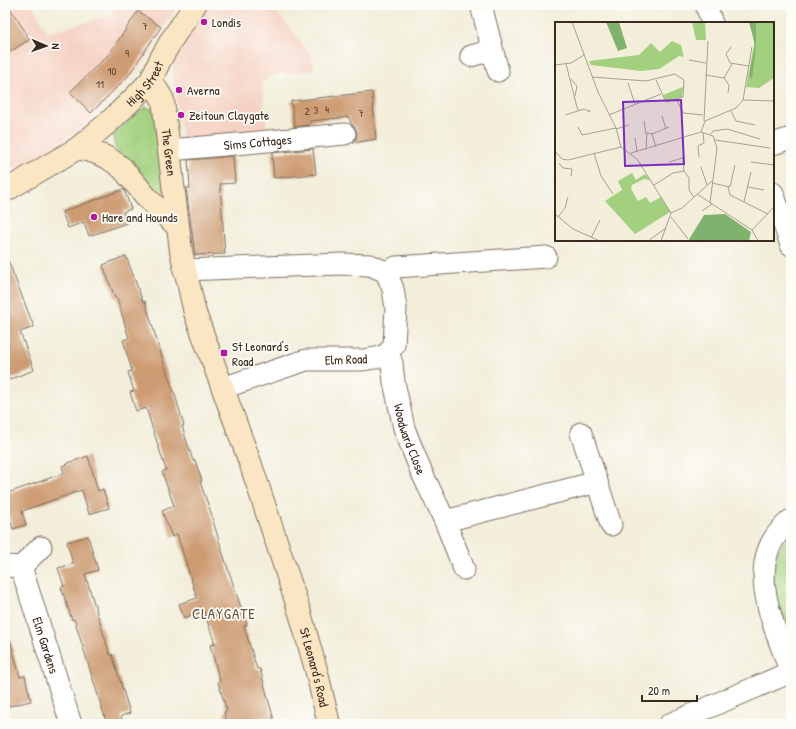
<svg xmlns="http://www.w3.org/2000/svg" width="796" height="729" font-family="'Patrick Hand',sans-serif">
	<rect width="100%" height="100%" fill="#fdfcf7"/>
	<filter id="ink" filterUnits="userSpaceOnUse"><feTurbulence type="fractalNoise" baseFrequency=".025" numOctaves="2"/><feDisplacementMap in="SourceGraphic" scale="8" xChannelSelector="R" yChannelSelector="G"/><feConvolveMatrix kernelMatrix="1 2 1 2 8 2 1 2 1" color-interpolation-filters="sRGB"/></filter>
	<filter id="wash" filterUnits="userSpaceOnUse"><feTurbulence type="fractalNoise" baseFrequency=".012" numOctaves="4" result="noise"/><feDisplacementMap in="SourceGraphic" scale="16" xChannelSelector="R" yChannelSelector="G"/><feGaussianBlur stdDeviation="0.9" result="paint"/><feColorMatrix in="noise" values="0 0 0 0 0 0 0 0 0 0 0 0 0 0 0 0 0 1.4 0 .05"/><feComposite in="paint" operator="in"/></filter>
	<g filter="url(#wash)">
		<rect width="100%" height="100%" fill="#f2eeda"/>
		<!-- built -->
		<path fill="#f5d2c2" d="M5,5H32L48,33L114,14L112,5H179L134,74L86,124L54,148L5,173Z
			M208,5H272L311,56L314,70L277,74L262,83L268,139L183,147L173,73V64L194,24Z"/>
		<!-- green -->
		<path fill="#a2d07e" stroke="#6e7d4e" d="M146,107L152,109L156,115L165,190L157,193C151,185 145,176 137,168C125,155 112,156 114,134L141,110Z
			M791,531V647L772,593L773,558Z"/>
		<g id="blocks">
			<!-- building -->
			<path fill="#cd9c73" d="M5,5H8L30,39L5,55Z
				M138,11L161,27L128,76L91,113L70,92L109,54Z
				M372,92L376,139L353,143L356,139L357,133L355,127L351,124L349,117L310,121V125L295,127L291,101Z
				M313,149L316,174L274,178L272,153Z
				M233,156L235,183L220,184L225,254L195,255L186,188H190L188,160Z
				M124,189L131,209L123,212L127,223L89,236L84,222L68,228L62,212Z
				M5,255H6L34,327L20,332L34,370L5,381Z
				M126,256L143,302L145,301L163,361L176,398L184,426H182L193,461L195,460L202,481L200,482L214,521H213L225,560L247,625L244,626L257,669H260L275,724H227L224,712L227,711L218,682L220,681L210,645L215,644L204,611L184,618L179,604L197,598L177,534L172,537L162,511L174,506L162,472L166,470L146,408L136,411L130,392L134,391L128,372L132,371L123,340L129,338L117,298H115L103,265Z
				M88,456L98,491L103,489L109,508L89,514L82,490L22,511L26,525L13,529L9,515L5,516V494L64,473L62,466L68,464V463Z
				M88,536L98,570L85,574L110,655L112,654L130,713L121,716L123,724H107L74,619L72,620L61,587L64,586L58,568L73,564L67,542Z
				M5,639H10L20,677L25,676L31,701L5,707Z"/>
		</g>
	</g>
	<g filter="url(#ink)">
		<use href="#blocks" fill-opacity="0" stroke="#7b6f60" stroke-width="1"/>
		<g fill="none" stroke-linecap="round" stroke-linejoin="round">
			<defs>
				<g id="street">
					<path d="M481,5L498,71"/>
					<path d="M706,5L712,23"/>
					<path d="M471,56L492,50"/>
					<path d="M773,144L791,138"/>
					<path id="s1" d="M170,150L345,134"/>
					<path d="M773,193L791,245"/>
					<path d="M184,270L343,264L370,265L386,272L393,289L396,308L394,345L388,353L381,357L363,360H306L223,388"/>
					<path d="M386,272L396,267L546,257"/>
					<path id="s2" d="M388,353L392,363L394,382L404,428L421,471L445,521L464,569"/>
					<path d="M581,433L611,525"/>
					<path d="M791,520C786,523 782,529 778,533C746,572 777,632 791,673"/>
					<path d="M445,521L597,482"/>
					<path d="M5,566L21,567L41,547"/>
					<path id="s3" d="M21,567L71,724"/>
					<path d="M670,724L791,672"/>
				</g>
				<g id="secondary">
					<path id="s4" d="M151,80L163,100L181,251L195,313L251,465L300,613L317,673L329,724"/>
					<path d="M78,148L94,152L108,158L122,168L149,200L178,227"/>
					<path id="s5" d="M5,191L78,148L109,122L135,97L151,80L160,60L172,39L195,5"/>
				</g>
			</defs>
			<!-- street casing -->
			<use href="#street" stroke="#7b6f60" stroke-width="23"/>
			<!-- secondary casing -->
			<use href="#secondary" stroke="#7b6f60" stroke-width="24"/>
			<!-- street -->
			<use href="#street" stroke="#fff" stroke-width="21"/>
			<!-- secondary -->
			<use href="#secondary" stroke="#fbe6c4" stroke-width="22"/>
		</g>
	</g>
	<!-- markers -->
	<g fill="#b5179e" stroke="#fdfcf7" stroke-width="1.5">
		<circle cx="204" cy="22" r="4"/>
		<circle cx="179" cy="90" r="4"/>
		<circle cx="181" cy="115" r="4"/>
		<circle cx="94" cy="217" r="4"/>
		<rect x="220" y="349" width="8" height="8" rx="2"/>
	</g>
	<g text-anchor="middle" stroke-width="3.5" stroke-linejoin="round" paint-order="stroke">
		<!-- number labels -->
		<g font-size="11" fill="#604633">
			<text x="145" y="30">7</text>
			<text x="127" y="57">9</text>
			<text x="112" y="75">10</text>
			<text x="100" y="88">11</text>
			<text x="327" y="113">4</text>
			<text x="316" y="114">3</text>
			<text x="307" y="115">2</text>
			<text x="361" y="117">7</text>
		</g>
		<!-- poi labels -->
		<g font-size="13" fill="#3b2a1e" stroke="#fdfcf7" text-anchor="start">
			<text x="212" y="27">Londis</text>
			<text x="187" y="95">Averna</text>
			<text x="189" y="120">Zeitoun Claygate</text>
			<text x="102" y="222">Hare and Hounds</text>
			<text x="232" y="351">St Leonard's<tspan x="232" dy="15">Road</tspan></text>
		</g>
		<!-- street labels -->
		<g font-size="13" fill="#3b2a1e" stroke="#fdfcf7">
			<text dy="5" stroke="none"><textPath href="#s5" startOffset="178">High Street</textPath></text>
			<text dy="5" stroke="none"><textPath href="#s1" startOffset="88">Sims Cottages</textPath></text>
			<text dy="5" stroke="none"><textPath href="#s4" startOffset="76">The Green</textPath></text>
			<text transform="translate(346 359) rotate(-2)" y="5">Elm Road</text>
			<text dy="5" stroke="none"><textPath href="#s2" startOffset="89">Woodward Close</textPath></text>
			<text dy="5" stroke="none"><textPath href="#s3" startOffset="82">Elm Gardens</textPath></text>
			<text dy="5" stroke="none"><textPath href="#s4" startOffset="613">St Leonard's Road</textPath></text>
		</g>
		<!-- quarter labels -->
		<g font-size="15" letter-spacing="1" fill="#6e523c" stroke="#fdfcf7">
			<text x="224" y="619">CLAYGATE</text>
		</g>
	</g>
	<!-- overview -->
	<g transform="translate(555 22)">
		<rect width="219" height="219" fill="#f2eeda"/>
		<path d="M137,0H150L151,18H141ZM199,0H219V56L204,66L191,65L199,23ZM117,19L126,23L129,35L124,34L104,47L86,49L36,43L34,39L84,33L96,21L105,30ZM128,65L127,75L113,80L108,73ZM77,151L81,158L90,152L95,158L89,157L77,163L76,167L83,179L91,175L95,181L106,175L115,190L80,212L50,179L67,168L63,159Z" fill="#a2d07e"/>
		<path d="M51,0H64L72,26L63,29ZM194,0H201V25L197,57L194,53L200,23ZM170,192L196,210L194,219H133L149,193Z" fill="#81b26d"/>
		<path fill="none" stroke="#a9a08f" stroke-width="1" d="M17,0L43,70L61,106L66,125M176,25L171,32L175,41L194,44M134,38L151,41M11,42L23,89M0,43L16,41L29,33M150,53L169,56L174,63L173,71M37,55L91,59L120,52L129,58L128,75L111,80L101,58M169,56L177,42M16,57L22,64L20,74M73,61L80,82M122,78L128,91L148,93M188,78L197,25M176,89L181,99L200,103M10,93L29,87L35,90L34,88M54,93L106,72M107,94L111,107M89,99L91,112M149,99L153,19M23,105L27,113L61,106M61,107L74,103M146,110L150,99L181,86L188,78L219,79M146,110L158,114L162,126L155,181M97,112L114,105M156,112L158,109L172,107L205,117M80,116L82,130M160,118L215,126M66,125L82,137L116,191M91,128L92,111L97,112L101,125M0,129L7,137L13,138L66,125M39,131L46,154L58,172M76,131L146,110M144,135L143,124L149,121L148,110M128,136L129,149M115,140L130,135M196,140L219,143M4,141L8,146L17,147L16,154M146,145L152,163M157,161L175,165L180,143M99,163L118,151L129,149L134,156V168L139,175M173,165L175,173L213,192M193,165L209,168M142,172L197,208M189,180L196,150M147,189L157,182M116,191L127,186L157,159M0,192L18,207L45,219M3,195L10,186L13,175M116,195L133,217M197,208L219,185M197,208L203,219M36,216L45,198M93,219L111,206M106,219L116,191"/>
		<path fill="#7b2cbf" fill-opacity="0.15" stroke="#7b2cbf" stroke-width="2" d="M126,78L129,142L70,144L68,80Z"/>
		<rect width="219" height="219" fill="none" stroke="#3b2a1e" stroke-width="2"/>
	</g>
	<!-- margin -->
	<rect width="796" height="729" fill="none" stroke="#fdfcf7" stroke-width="20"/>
	<!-- north arrow -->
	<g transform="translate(46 46) rotate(92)" stroke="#fdfcf7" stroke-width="3" paint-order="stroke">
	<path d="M0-3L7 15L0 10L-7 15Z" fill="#3b2a1e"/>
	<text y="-6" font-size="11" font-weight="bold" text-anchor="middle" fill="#3b2a1e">N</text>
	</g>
	<!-- scale -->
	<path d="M642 695v6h55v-6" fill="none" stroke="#3b2a1e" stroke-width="2"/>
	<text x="648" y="695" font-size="12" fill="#3b2a1e" stroke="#fdfcf7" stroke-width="3" paint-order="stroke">20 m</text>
</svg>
